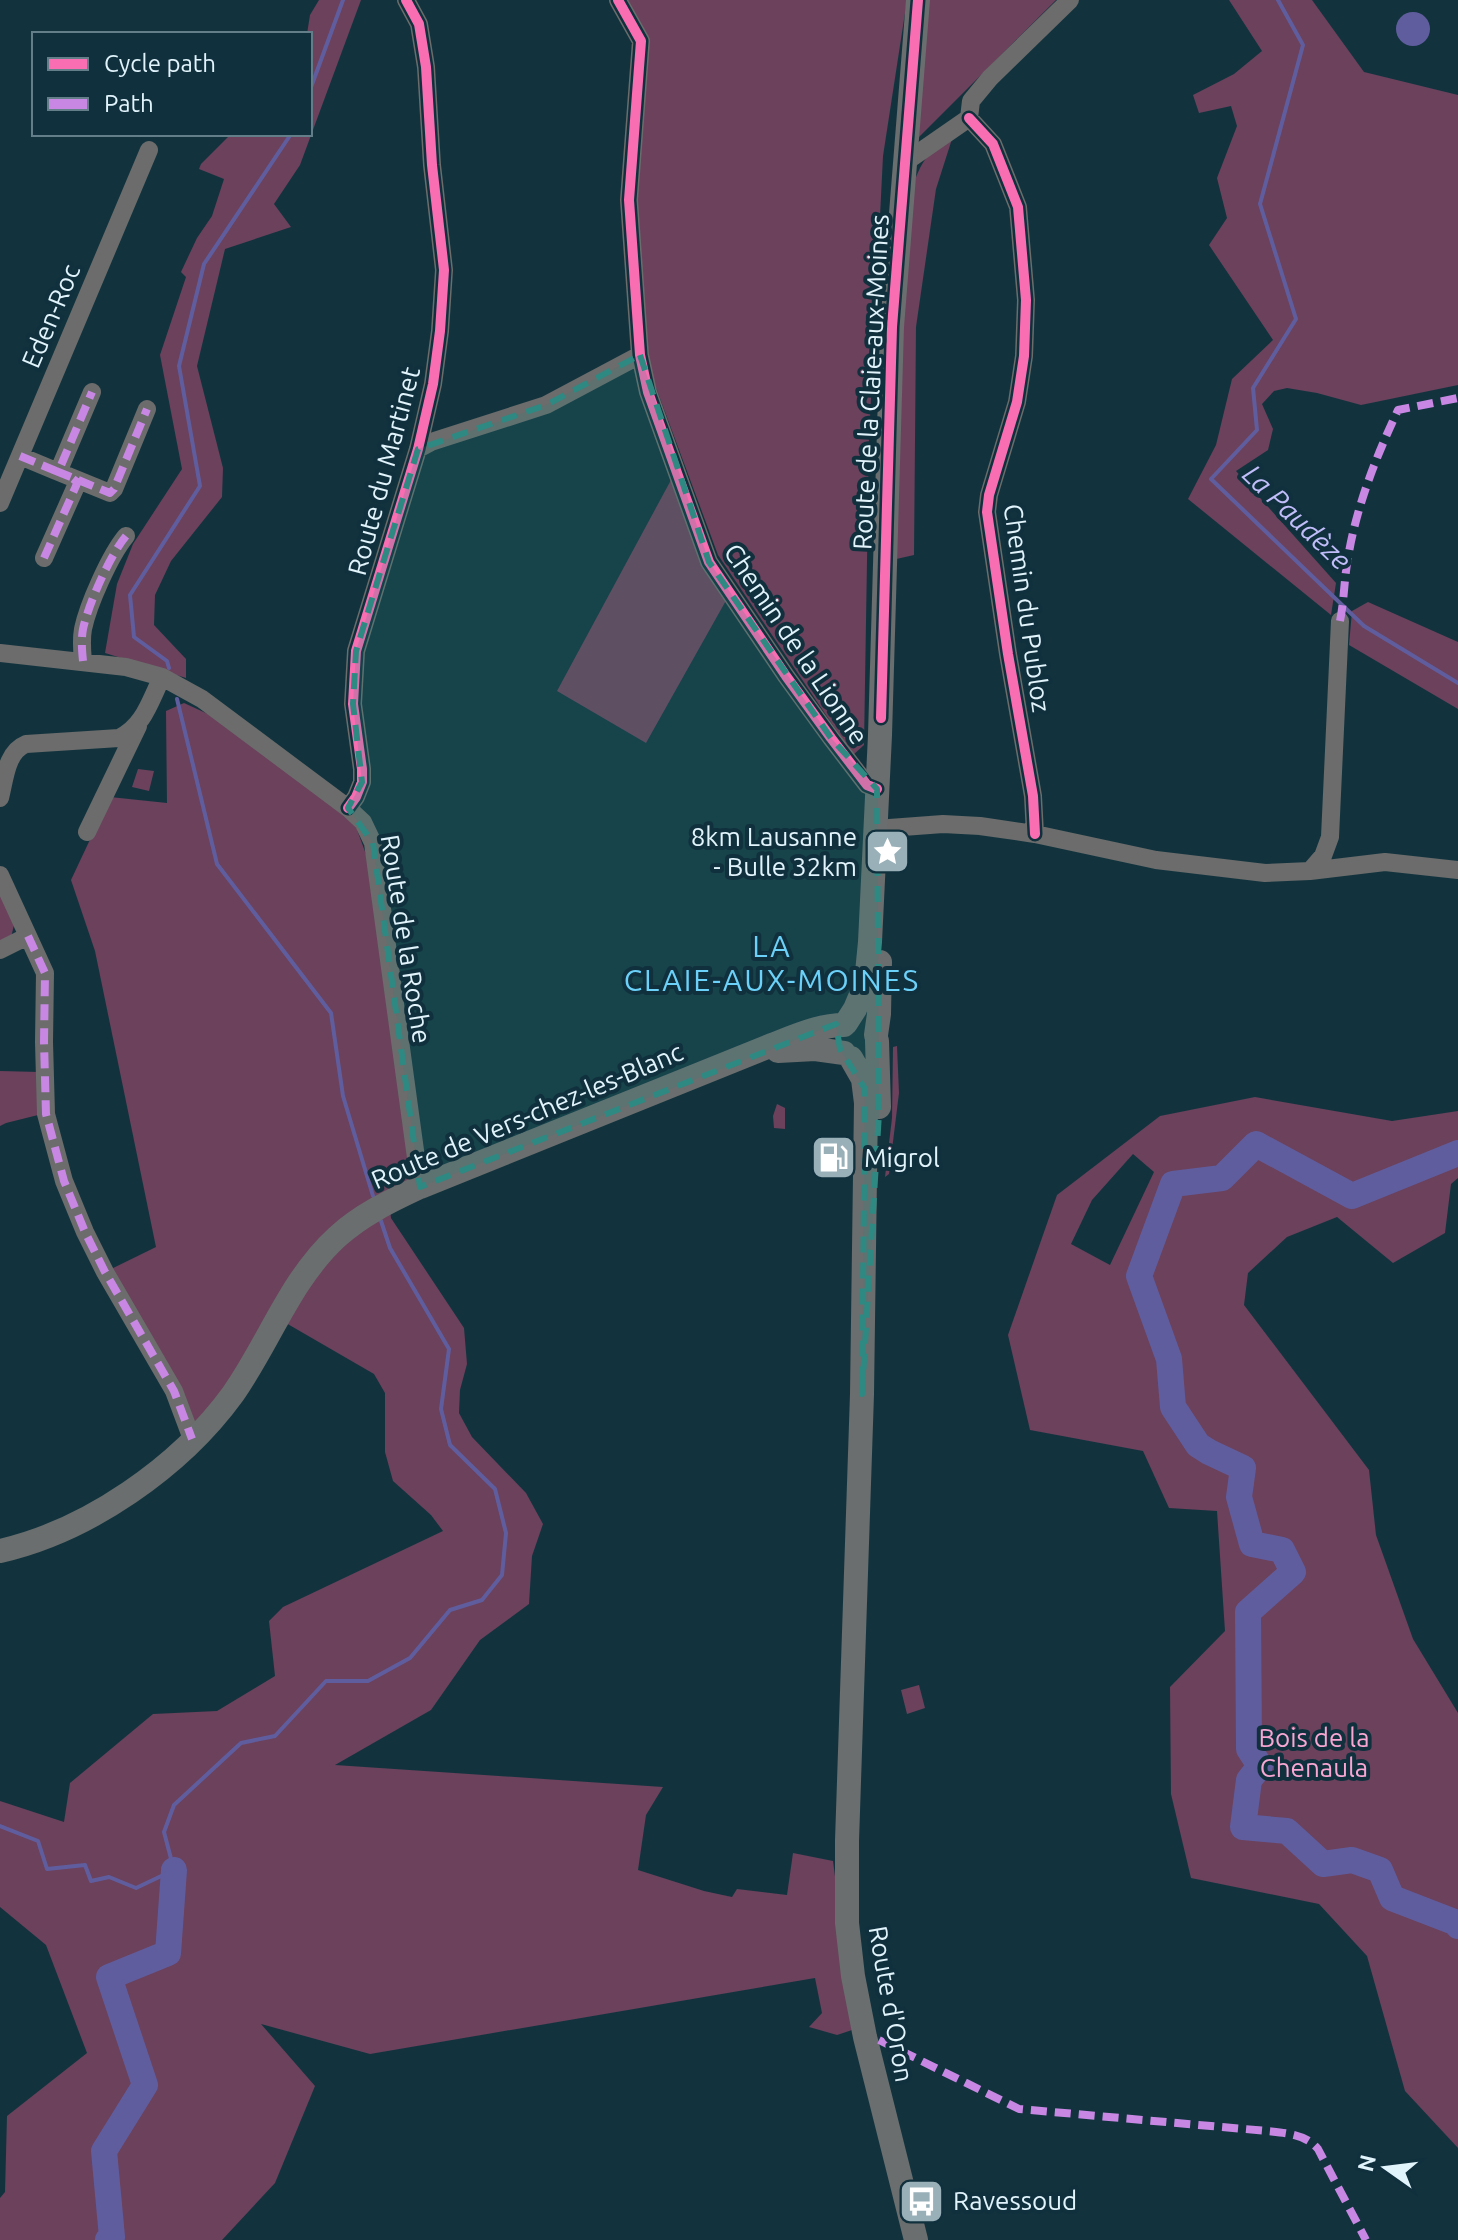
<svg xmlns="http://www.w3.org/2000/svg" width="1458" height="2240" font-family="Ubuntu,sans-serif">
	<rect width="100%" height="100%" fill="#12333e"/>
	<!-- green -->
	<path fill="#6b415c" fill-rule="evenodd" d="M319,0H361L300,165L274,204L291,227L225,249L197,366L223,468L222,497L171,561L155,595L154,625L186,659V678L105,653L117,584L133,544L182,469L160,355L186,277L181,272L197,238L212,216L224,179L199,169L201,164L231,134H310V34H307L310,15Z
		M627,0H907L883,156L869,438L864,745L853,755L718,555L648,366L635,200L648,40Z
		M928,0H1056L912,144Z
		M1229,0H1312L1364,72L1458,95V385L1361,405L1317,393L1287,388L1274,391L1262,404L1273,429L1268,450L1236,471L1336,583L1331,615L1188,499L1216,445L1232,379L1273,340L1209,245L1227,218L1217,178L1237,126L1231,106L1199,113L1193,95L1234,74L1262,51Z
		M952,139L936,189L916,327L914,555L892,560L908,200C918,171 922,152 952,139Z
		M671,480L728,597L646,743L557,691Z
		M1368,602L1458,642V709L1349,645L1352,611Z
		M184,703L208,714L345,814L356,827L367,857L420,1187L389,1201L391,1218L464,1328L467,1364L460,1390L459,1413L472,1437L526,1493L543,1524L532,1556L529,1604L480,1640L431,1710L335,1765L663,1787L646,1815L638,1870L704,1891L732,1897L737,1889L787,1895L793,1853L833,1861L855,2029L837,2035L809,2027L822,2013L815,1978L370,2054L261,2024L315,2086L275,2183L222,2240H0V2198L5,2192L7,2116L87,2053L46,1945L0,1907V1801L64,1822L70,1783L153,1714L217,1711L275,1676L269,1621L283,1607L443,1531L431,1515L393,1481L385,1452V1393L374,1374L279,1319L192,1439L105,1272L156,1247L95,951L71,880L110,797L167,803L166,711Z
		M138,769L154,771L149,791L132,787Z
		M0,885L15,920L11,938L0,945Z
		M897,1046L899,1093L889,1174L885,1177L892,1118L893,1047Z
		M0,1071L39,1072L42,1114L6,1123L0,1126Z
		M1255,1097L1392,1121L1458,1111V1178L1451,1184L1445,1233L1393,1263L1337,1217L1287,1237L1248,1273L1244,1305L1369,1470L1376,1535L1413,1639L1458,1713V2148L1405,2091L1367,1956L1319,1904L1191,1878L1171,1794L1170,1687L1225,1631L1217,1511L1169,1508L1143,1451L1030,1430L1008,1335L1057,1195L1160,1116ZM1133,1154L1154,1172L1110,1265L1071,1244L1092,1200Z
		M777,1104L785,1108V1129L774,1128L773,1116Z
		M919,1685L925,1708L907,1714L901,1690Z"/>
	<!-- water -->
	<path fill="#605d9e" d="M1396 29a17 17 0 1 1 34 0a17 17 0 1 1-34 0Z"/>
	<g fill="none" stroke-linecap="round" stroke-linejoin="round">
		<!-- stream -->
		<path stroke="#605d9e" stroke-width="4" d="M1278,0L1303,45L1260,204L1296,319L1253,388L1257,430L1211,479L1364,626L1458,683
			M310,90L343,0
			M169,668L167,661L134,637L130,595L200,486L179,366L204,264L291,134
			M177,699L217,864L331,1013L343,1096L373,1196
			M0,1826L38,1841L47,1869L85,1865L91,1881L109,1877L136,1888L174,1870L164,1832L174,1805L241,1743L275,1736L326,1681H368L410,1658L450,1610L482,1600L502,1575L506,1533L495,1489L450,1445L441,1409L449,1349L390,1248L381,1221"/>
		<!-- river -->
		<path stroke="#605d9e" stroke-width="26" d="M1458,1153L1352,1196L1256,1144L1222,1178L1173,1184L1139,1276L1169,1359L1173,1407L1198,1445L1209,1452L1243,1468L1239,1497L1252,1544L1282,1550L1293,1572L1248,1612L1249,1749L1260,1766L1249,1780L1243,1827L1287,1831L1323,1864L1352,1860L1380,1870L1392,1898L1457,1923L1458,1926
			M108,2240L112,2237L104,2151L145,2085L109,1977L168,1953L174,1870"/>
		<!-- street -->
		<path stroke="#6b6c6b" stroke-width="18" d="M618,0L641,41L629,200L640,355L648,392L709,562L786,676L831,738L867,785L877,789
			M969,118L993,144L1018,207L1026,300L1024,356L1017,402L989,495L987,512L1008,654L1033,796L1035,834
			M904,163L969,118L971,101L990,78L1070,0
			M418,449L431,442L546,405L640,355
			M20,456L56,471L59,470L92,392
			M56,471L110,493L114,489L147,409
			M0,503L149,150
			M44,558L76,486L77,482L72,478
			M0,653L126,667L162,677L202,699L348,808L363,822L373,843L420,1187
			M83,661C82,651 81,640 83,629C88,605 110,555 126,536
			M0,798C5,779 6,752 26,744L119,738C144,726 150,701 162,677
			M348,808L356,797L362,782V769L353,704L356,651L418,449L433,384L440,331L444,270L432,165L426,67L419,24L406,0
			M876,829L943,824L980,826L1035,834L1156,860L1265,873L1310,871L1385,862L1458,870
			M87,832L138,726
			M1310,871L1323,856L1330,837L1340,621
			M0,875L45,973L44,1042L46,1114L64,1181L85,1232L105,1272L174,1391L192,1439
			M0,950L28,936"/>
		<!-- secondary -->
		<path stroke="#6a6e6e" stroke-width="24" d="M846,1023L855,1009L866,983L870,942L880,735L892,327L918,0
			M876,1035L879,1014L880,962
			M877,1041L879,1107
			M778,1051L815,1049L844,1053
			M851,1058L863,1079L866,1103L862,1394L847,1841V1923L853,1976L865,2037L916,2240
			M0,1551C88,1531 180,1467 233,1394C269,1343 290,1280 337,1237C361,1215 390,1201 420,1187L772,1045C795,1036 819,1025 844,1025"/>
		<!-- quiet -->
		<path stroke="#c787e3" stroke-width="8" stroke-dasharray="16 8" stroke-linecap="butt" d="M20,456L56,471L59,470L92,392
			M56,471L110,493L114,489L147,409
			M44,558L76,486L77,482L72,478
			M1340,621C1344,601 1344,583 1347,564C1355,510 1375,459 1398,410L1458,398
			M83,661C82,651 81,640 83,629C88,605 110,555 126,536
			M28,936L45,973L44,1042L46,1114L64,1181L85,1232L105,1272L174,1391L192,1439
			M879,2040L1019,2109L1267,2131C1285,2133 1306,2134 1318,2149L1366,2240"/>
		<defs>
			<path id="cycleway" d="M618,0L641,41L629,200L640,355L648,392L709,562L786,676L831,738L867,785L877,789
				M969,118L993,144L1018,207L1026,300L1024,356L1017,402L989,495L987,512L1008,654L1033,796L1035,834
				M881,718L892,327L918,0
				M348,808L356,797L362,782V769L353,704L356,651L418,449L433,384L440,331L444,270L432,165L426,67L419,24L406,0"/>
		</defs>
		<!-- cycleway casing -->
		<use href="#cycleway" stroke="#10303d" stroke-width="15"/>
		<!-- cycleway -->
		<use href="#cycleway" stroke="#f96db3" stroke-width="10"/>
	</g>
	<!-- marked area -->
	<path fill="#2e8983" fill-opacity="0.2" stroke="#2e8983" stroke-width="6" stroke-dasharray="16 10" stroke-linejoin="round" d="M640,355L709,562L831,738L877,789L879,1113L862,1394L865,1089L840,1049L836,1024L420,1187L373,843L348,808L362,782L353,704L356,651L418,449L546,405Z"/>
	<!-- icons -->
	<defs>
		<symbol id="sight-square" viewBox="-11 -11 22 22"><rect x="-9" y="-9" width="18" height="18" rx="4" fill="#99b0b9" stroke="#10303d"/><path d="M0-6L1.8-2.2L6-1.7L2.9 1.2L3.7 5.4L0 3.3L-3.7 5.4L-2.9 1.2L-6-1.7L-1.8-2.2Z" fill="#fff"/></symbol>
		<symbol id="fuel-square" viewBox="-11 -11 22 22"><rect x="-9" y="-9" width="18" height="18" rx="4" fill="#99b0b9" stroke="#10303d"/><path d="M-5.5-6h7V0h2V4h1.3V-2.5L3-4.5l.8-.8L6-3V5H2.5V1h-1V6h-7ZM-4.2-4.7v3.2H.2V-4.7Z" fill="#fff"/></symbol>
		<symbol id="bus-square" viewBox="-11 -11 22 22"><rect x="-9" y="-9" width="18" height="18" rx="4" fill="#99b0b9" stroke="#10303d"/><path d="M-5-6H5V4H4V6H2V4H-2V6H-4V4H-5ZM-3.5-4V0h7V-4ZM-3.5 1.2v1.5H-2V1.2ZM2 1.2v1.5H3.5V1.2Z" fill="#fff"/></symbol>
	</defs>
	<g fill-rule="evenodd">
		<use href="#sight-square" x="862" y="826" width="51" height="51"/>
		<use href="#fuel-square" x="808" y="1132" width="51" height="51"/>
		<use href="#bus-square" x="896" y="2176" width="51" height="51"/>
	</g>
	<g text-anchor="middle" stroke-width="8" stroke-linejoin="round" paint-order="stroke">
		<!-- street labels -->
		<g font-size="26" fill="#e1f3fb" stroke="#10303d">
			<text transform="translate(51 316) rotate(-67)" y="9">Eden-Roc</text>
			<text transform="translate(871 382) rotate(-87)" y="9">Route de la Claie-aux-Moines</text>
			<text transform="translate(384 471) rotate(-75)" y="9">Route du Martinet</text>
			<text transform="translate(1027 608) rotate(82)" y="9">Chemin du Publoz</text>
			<text transform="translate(796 644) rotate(56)" y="9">Chemin de la Lionne</text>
			<text transform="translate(406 939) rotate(81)" y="9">Route de la Roche</text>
			<text transform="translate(527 1116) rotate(-23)" y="9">Route de Vers-chez-les-Blanc</text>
			<text transform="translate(891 2004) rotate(80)" y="9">Route d'Oron</text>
		</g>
		<!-- poi labels -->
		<g font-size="26" fill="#e1f3fb" stroke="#10303d" text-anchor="start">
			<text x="857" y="846" text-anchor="end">8km Lausanne<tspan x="857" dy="30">- Bulle 32km</tspan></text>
			<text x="864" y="1167">Migrol</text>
			<text x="953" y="2210">Ravessoud</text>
		</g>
		<!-- park labels -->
		<g font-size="26" fill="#f8a6d2" stroke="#10303d">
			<text x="1314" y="1747">Bois de la<tspan x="1314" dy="30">Chenaula</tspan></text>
		</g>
		<!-- water labels -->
		<g font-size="28" font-style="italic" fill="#c0bdf9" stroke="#10303d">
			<text transform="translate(1297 517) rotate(44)" y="10">La Paudèze</text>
		</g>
		<!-- quarter labels -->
		<g font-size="30" letter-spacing="2" fill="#6cd1f9" stroke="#10303d">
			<text x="772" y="957">LA<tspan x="772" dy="34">CLAIE-AUX-MOINES</tspan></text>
		</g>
	</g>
	<!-- legend -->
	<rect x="32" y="32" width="280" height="104" fill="#10303d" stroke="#647e89" stroke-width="2"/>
	<rect x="48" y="58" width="40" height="12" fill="#f96db3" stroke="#647e89" stroke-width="2"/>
	<text x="104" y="72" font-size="24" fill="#e1f3fb">Cycle path</text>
	<rect x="48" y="98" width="40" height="12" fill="#c787e3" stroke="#647e89" stroke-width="2"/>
	<text x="104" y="112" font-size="24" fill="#e1f3fb">Path</text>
	<!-- north arrow -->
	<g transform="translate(1386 2168) rotate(284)" stroke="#10303d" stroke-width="6" paint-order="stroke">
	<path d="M0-6L14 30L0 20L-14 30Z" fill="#e1f3fb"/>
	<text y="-12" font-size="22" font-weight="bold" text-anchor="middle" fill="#e1f3fb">N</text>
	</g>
</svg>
